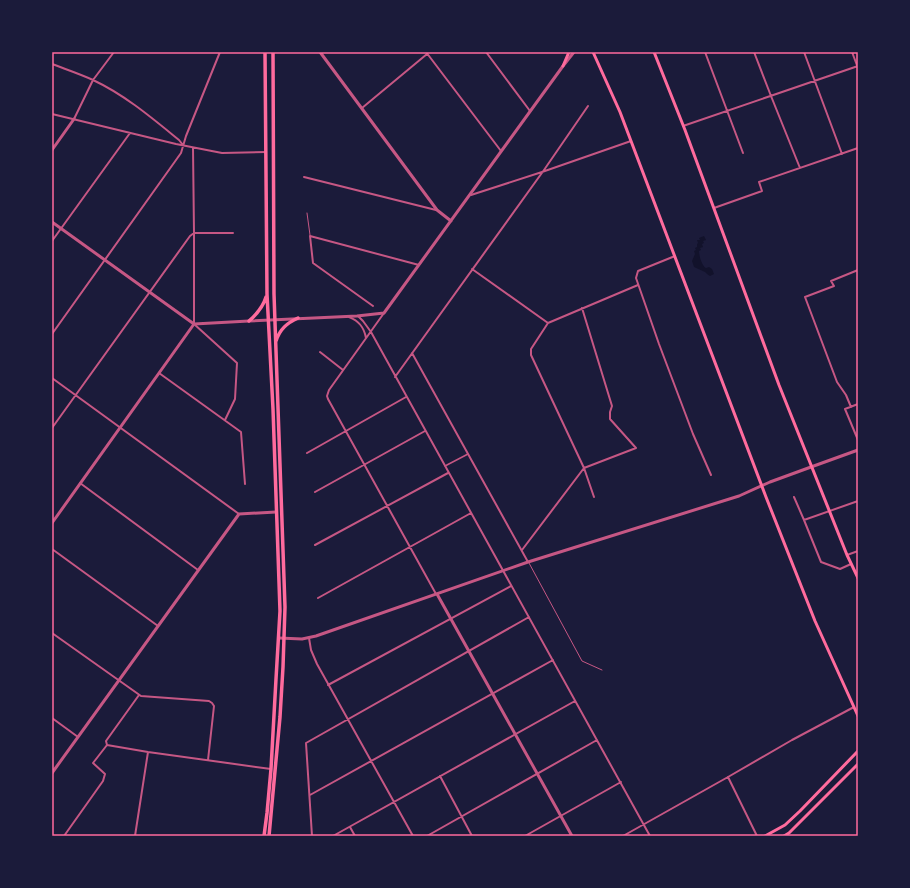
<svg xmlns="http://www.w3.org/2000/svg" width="910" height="888" font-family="'Work Sans',sans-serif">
	<rect width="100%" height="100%" fill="#1b1b3a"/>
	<!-- water -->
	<path fill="#12122b" d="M704,236L706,240L703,241L704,243L702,244L703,247L700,248L701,250L699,251C699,256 702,266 706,268L709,267L712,269L714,274L710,276L707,274L705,272L694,267L692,261L695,254L694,251L696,250L695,248L697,247V244L698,243L697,240H700L699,238Z"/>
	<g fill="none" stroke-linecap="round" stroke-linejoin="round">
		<!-- service -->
		<path stroke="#c65784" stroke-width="1" d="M307,213L310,235
			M529,563L582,661L602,670"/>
		<!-- pedestrian -->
		<path stroke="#c65784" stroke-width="1.5" d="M445,466L468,454"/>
		<!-- minor -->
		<path stroke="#c65784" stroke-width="2" d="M426,52L501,151
			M486,52L530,111
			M705,52L743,153
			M754,52L771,96L800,168
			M804,52L842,154
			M852,52L858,68
			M52,64C65,69 80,74 93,80C125,95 152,118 179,140L183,145
			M362,108L427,54
			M52,114L176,144L222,153L266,152
			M74,119L93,80L114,52
			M683,126L858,66
			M193,148L194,233V324L237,363L235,399L225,420
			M304,177L436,210
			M471,195L542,172L631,141
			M714,208L762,191L759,182L858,148
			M52,241L130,133
			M675,256L638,271L636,278L659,344L693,434L711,475
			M472,269L548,323
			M373,306L313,263L310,236L419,265
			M582,308L612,406L610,412V419L636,448L584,468
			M384,313L329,390L327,396L328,399L436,594
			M358,316L363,321L371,332L650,836
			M349,317C359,321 364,327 366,338
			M52,334L181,153L186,136L220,52
			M320,352L343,370
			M412,353L528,562
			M159,373L241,432L245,484
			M395,377L544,170L588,106
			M52,378L239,514
			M858,404L845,409L858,440
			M851,407L846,395L837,382L805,297L834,286L831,281L858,270
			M52,428L190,236L194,233H233
			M307,453L406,397
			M80,483L198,570
			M315,492L425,431
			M594,497L584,468L531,355V349L548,323L638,285
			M794,497L804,520
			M315,545L448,473
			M52,549L158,626
			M522,550L584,468
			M847,555L858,551
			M851,564L840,569L821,562L804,520L858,501
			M318,598L471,513
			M52,633L141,696L209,701L212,703L214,706L208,760
			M309,638L311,650L317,664L413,836
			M328,685L511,586
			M52,718L78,737
			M107,745L106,741L139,695
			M440,776L472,836
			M728,777L757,836
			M310,795L553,660
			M350,827L355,836
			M64,836L103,781L105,774L93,763L107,745L148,752L271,769
			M135,836L148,752
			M312,836L306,743L529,617
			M333,836L575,701
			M427,836L597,740
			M525,836L621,782
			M623,836L728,777L792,740L854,707"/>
		<!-- tertiary -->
		<path stroke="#c65784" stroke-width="3" d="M320,52L437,210L451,221
			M52,150L74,119
			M52,222L194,324
			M194,324L249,321L357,316L384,313L563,66L574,52
			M52,523L194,324
			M437,594L572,836
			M279,638L302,639L316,636L528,562L739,496L770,482L811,467L858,450
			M52,773L239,514L276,512"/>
		<!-- secondary -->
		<path stroke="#ff6b9d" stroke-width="3" d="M593,52L620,112L766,497L815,621L858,716
			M654,52L685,130L779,385L847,555L858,578
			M563,66L569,52
			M765,836L785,825L800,811L858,751
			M784,836L789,833L858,764"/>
		<!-- primary -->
		<path stroke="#ff6b9d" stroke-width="3.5" d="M249,321C257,314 263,307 266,297
			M276,341C280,329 287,323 298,318
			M264,836L267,813L271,769L276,679L280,611L273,409L267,294L265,52
			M269,836L280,717L283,667L285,607L274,294L273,52"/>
	</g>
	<!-- border -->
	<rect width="910" height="888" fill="none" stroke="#1b1b3a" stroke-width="106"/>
	<rect x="53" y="53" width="804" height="782" fill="none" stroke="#ff6b9d" stroke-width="1.5"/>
</svg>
